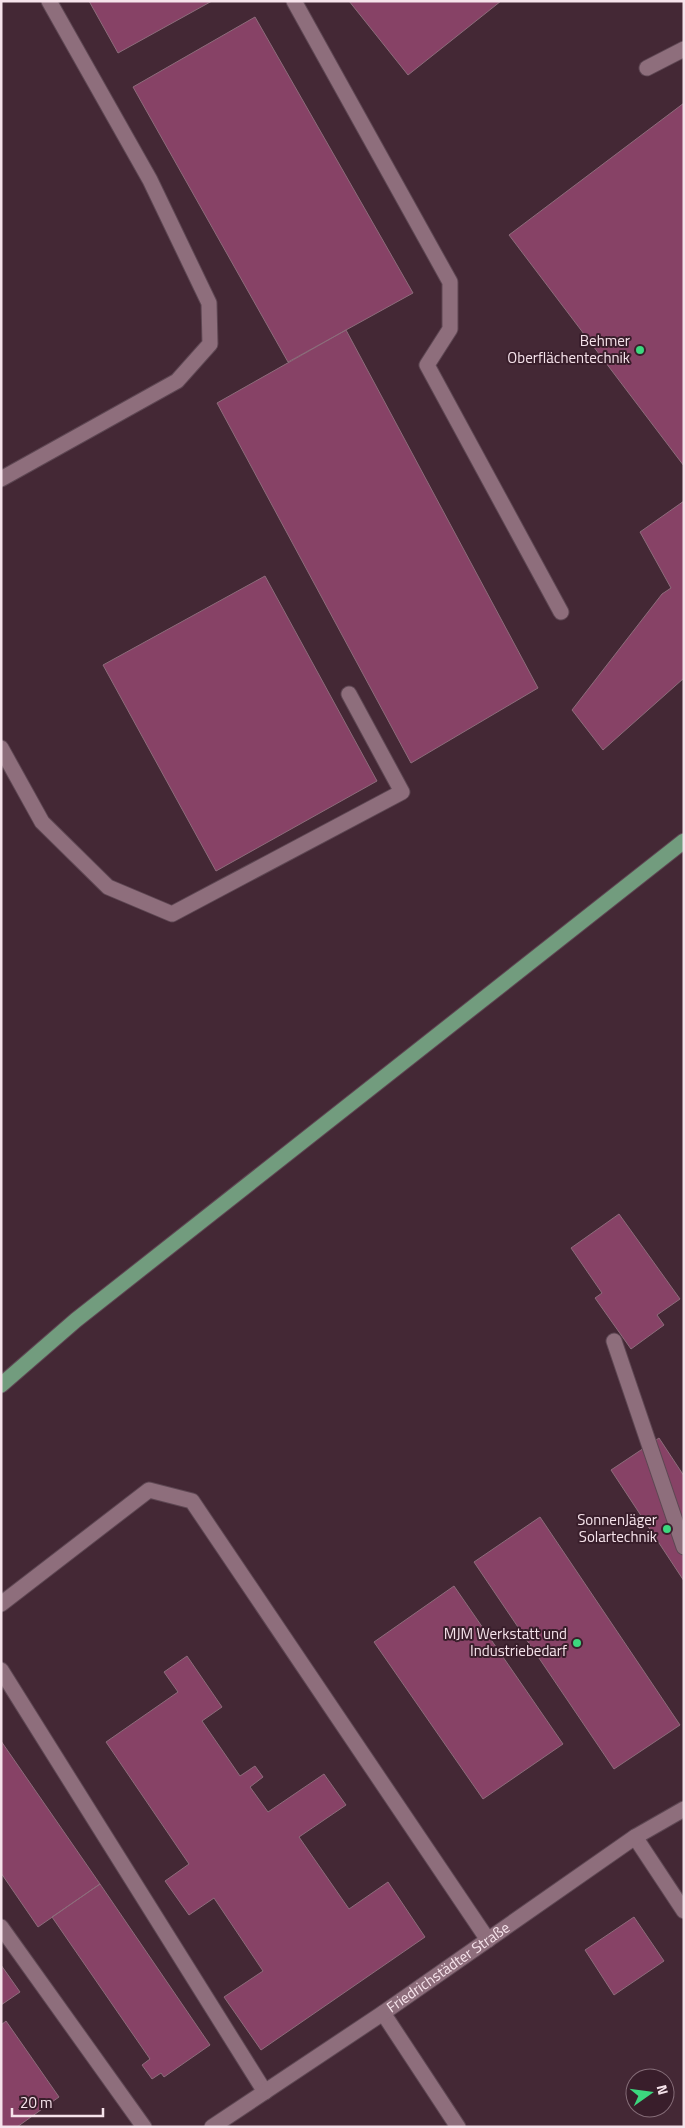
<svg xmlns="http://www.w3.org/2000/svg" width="685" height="2128" font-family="'Titillium Web',sans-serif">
	<rect width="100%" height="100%" fill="#442835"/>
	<!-- building -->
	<path fill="#874266" stroke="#8d6c7b" d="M89,1H212L118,53Z
		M349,1H501L408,75Z
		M255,17L413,293L288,362L133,87Z
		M684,103V466L509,235Z
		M346,330L538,688L411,763L217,403Z
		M684,501V678L603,750L572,710L662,594L671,588L640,532Z
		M265,576L377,781L216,871L103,665Z
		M619,1214L680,1299L657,1315L664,1325L631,1349L595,1298L602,1293L571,1248Z
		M659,1438L684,1476V1581L611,1470Z
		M540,1517L680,1725L614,1769L474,1562Z
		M454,1586L563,1744L483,1799L374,1642Z
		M187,1656L222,1707L202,1721L240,1776L255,1766L263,1777L250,1787L268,1812L324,1774L346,1805L299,1837L349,1909L388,1882L425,1937L261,2050L224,1997L263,1971L214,1898L189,1915L165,1881L189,1864L106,1742L178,1692L164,1672Z
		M1,1741L100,1884L38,1927L1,1873Z
		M100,1884L210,2045L164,2077L161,2073L152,2079L142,2065L150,2059L52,1917Z
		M634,1917L664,1961L614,1995L585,1950Z
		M1,1965L20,1992L1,2005Z
		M6,2021L59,2097L17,2127H1V2025Z"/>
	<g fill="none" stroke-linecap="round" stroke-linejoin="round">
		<defs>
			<g id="minor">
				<path d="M294,1L450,282V329L427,365L561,612"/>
				<path d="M647,68L684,49"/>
				<path d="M1,479L177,381L210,344L209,303L150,180L49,1"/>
				<path d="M1,748L42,822L108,887L172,914L402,792L349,694"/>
				<path d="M614,1341L684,1547"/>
				<path d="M1,1604L149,1490L192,1501L488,1940"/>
				<path d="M1,1670L265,2092"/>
				<path d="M635,1837L684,1911"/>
				<path d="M1,1927L144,2127"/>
				<path d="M383,2013L458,2127"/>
				<path id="s1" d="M212,2127L383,2013L635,1837L684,1809"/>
			</g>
			<path id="major" d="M1,1385L76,1320L684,841"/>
		</defs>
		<!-- minor casing -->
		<use href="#minor" stroke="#5e4753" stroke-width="17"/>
		<!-- major casing -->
		<use href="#major" stroke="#5e4753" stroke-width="17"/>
		<!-- minor -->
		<use href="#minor" stroke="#8e6e7c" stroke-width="15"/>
		<!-- major -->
		<use href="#major" stroke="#729c7e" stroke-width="15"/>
	</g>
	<!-- markers -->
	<g fill="#3cd77e" stroke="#391e2b" stroke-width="2">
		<circle cx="640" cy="350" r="5"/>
		<circle cx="667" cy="1529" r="5"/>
		<circle cx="577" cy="1643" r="5"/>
	</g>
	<g text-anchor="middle" stroke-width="4" stroke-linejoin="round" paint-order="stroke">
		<!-- poi labels -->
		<g font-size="15" fill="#f6e3eb" stroke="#391e2b" text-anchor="end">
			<text x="630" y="346">Behmer<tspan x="630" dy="17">Oberflächentechnik</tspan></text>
			<text x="657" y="1525">SonnenJäger<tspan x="657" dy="17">Solartechnik</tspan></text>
			<text x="567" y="1639">MJM Werkstatt und<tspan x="567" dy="17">Industriebedarf</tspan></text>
		</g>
		<!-- street labels -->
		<g font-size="15" fill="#f6e3eb" stroke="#391e2b">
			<text dy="5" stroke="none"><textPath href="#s1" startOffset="285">Friedrichstädter Straße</textPath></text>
		</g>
	</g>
	<!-- border -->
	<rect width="685" height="2128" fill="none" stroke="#f6e3eb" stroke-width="5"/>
	<!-- north arrow -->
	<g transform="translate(650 2093) rotate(76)"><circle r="24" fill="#391e2b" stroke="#856d78"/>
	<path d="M0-4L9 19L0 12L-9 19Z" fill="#3cd77e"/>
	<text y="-8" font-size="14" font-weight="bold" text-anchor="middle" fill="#f6e3eb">N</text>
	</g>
	<!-- scale -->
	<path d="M12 2108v8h91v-8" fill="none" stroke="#f6e3eb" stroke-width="2.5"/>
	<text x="20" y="2108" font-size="15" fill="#f6e3eb" stroke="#391e2b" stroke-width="4" paint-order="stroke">20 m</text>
</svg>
